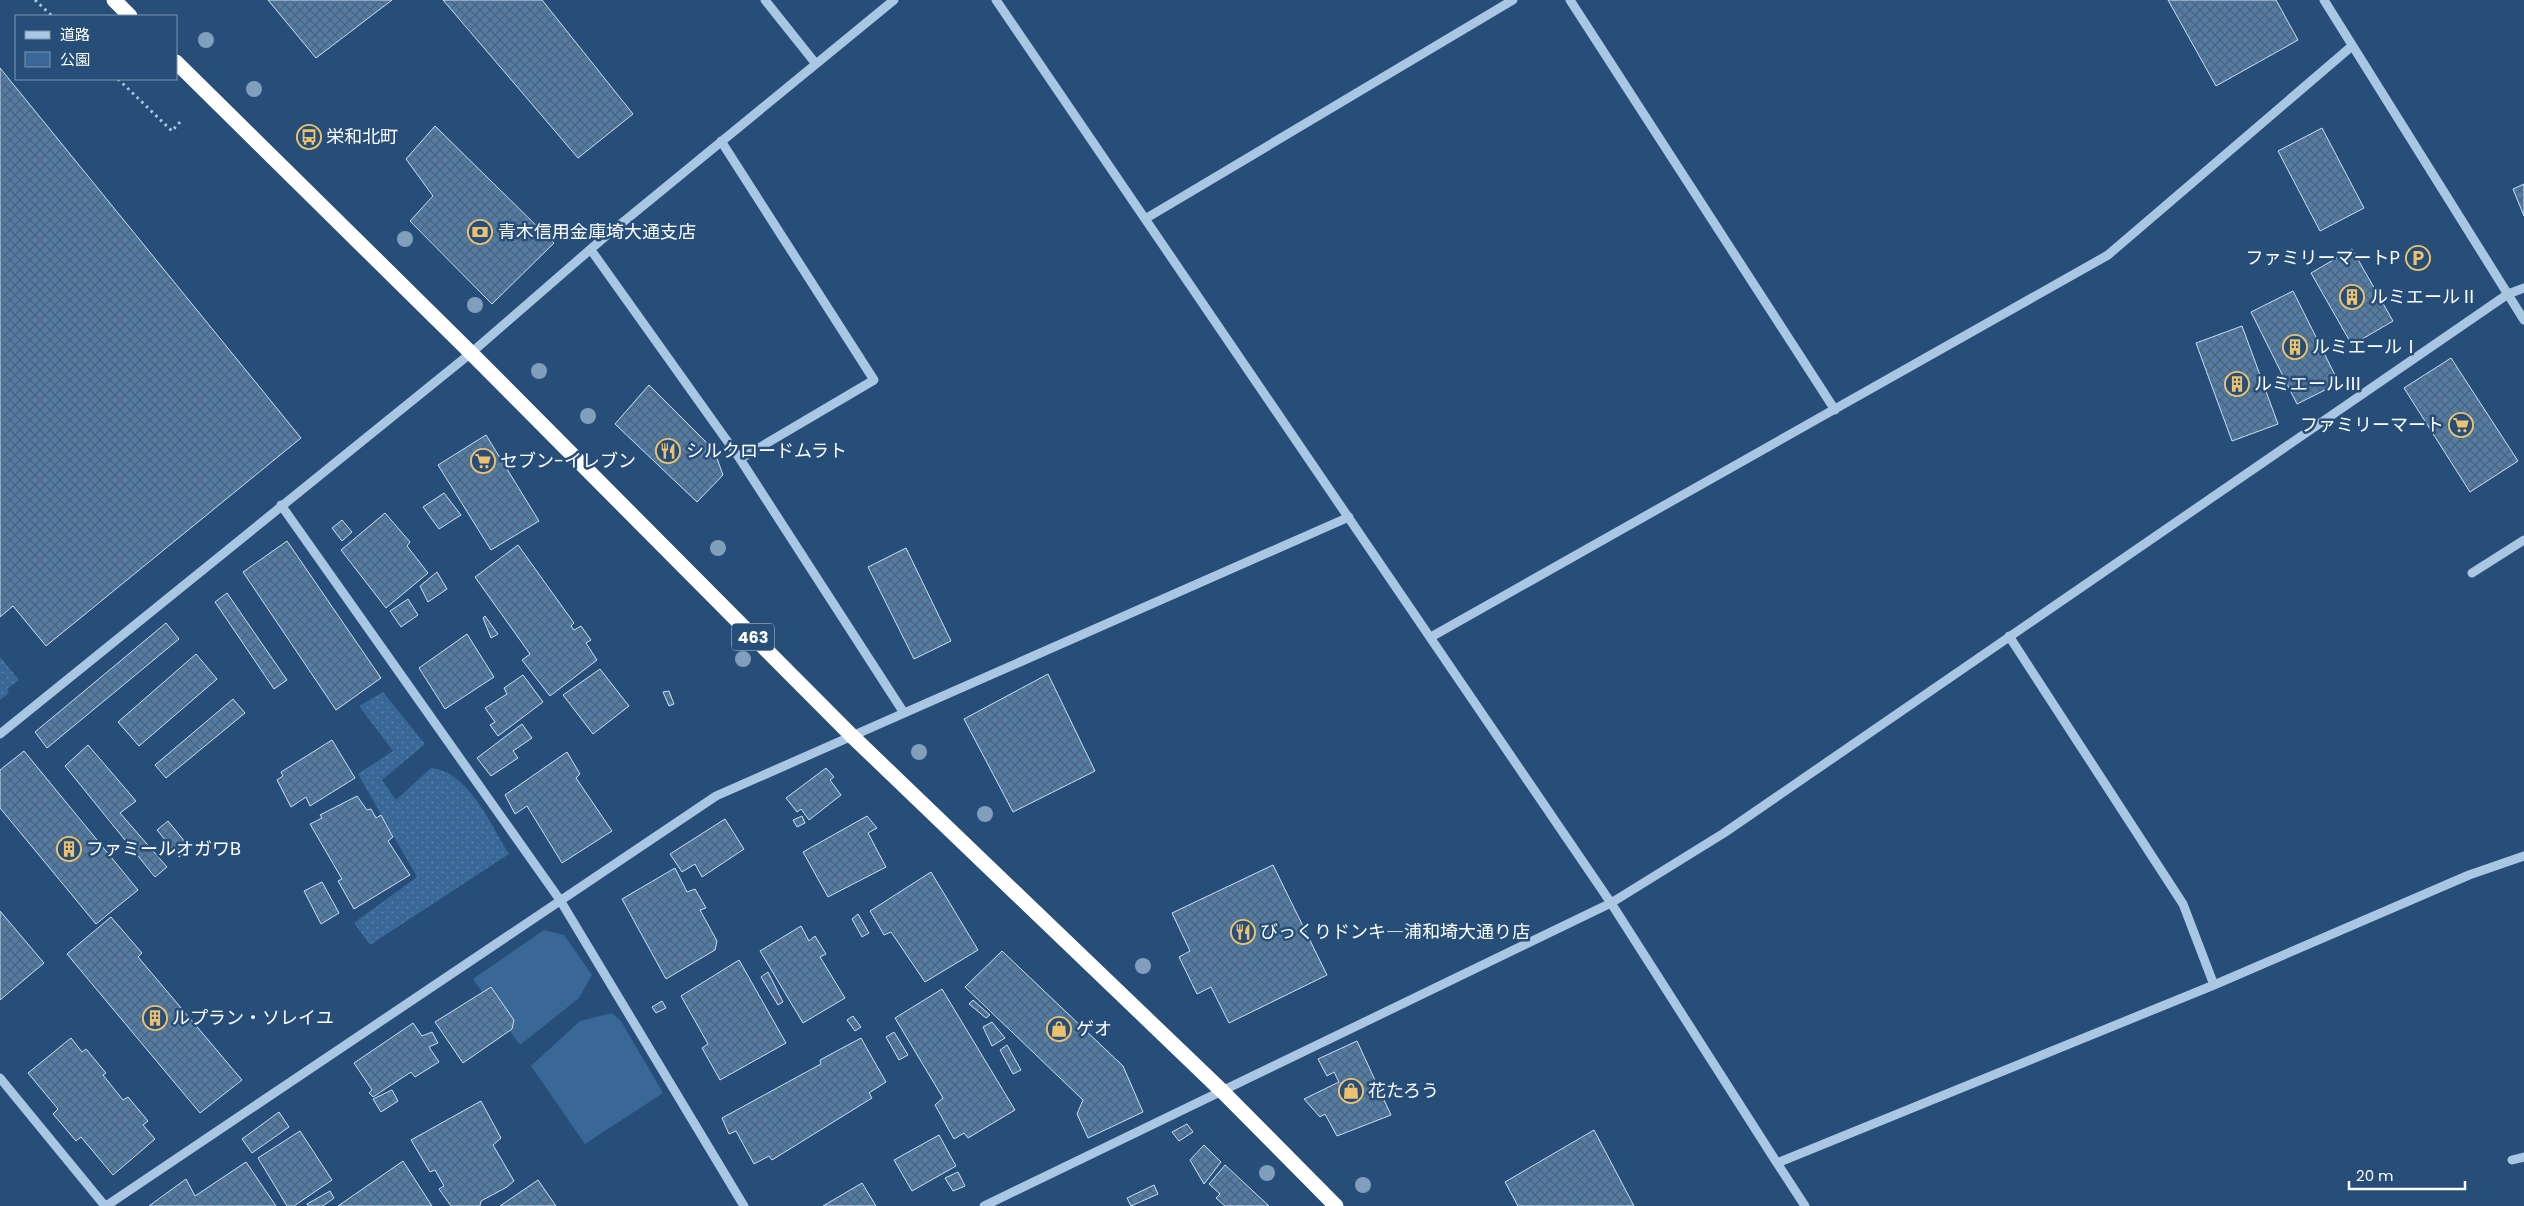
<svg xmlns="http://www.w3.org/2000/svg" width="2524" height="1206" font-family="Poppins,'Noto Sans JP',sans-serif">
	<defs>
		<pattern id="garden-dots" width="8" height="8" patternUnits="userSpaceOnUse" patternTransform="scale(1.25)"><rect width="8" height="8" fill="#396897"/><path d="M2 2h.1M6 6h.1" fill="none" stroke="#577fa7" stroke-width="1.8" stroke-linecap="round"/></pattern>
		<pattern id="building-cross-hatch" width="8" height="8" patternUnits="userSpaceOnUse" patternTransform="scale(1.25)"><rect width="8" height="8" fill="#527ba5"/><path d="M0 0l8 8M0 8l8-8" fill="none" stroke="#4f6478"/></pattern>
	</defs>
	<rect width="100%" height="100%" fill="#264e79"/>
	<!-- green -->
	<path fill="#396897" d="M544,930L564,935L592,975L579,998L520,1045L473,979Z
		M612,1013L621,1021L663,1093L585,1144L531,1066L580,1021Z"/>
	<!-- garden -->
	<path fill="url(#garden-dots)" d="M0,657L19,680L7,689L9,693L0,700Z
		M383,692L425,744L382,780L396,800L431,768C468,771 491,825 509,854L370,945L354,923L417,877L358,774L393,751L359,706Z"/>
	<!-- building -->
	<path fill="url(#building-cross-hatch)" stroke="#cbdff3" d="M268,0H392L316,58Z
		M443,0H542L633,114L578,158Z
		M2168,0H2276L2298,40L2216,86Z
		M0,68L301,438L46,646L13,606L0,617Z
		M435,126L554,243L492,304L410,221L433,196L406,159Z
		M2322,128L2364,208L2320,231L2278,151Z
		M2524,184V216L2513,189Z
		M2352,249L2393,321L2352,345L2311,273Z
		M2293,291L2339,383L2297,404L2251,312Z
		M2242,326L2278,424L2232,441L2196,343Z
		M2451,358L2518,461L2470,492L2404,388Z
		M649,385L714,450L723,475L697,502L615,424Z
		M486,435L539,521L491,550L438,465Z
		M444,493L461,515L439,529L423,507Z
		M385,513L410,542L407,546L428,573L386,608L341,550Z
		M342,520L352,532L342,541L332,528Z
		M287,541L381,678L336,710L243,572Z
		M518,545L574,623L571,626L574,630L581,626L591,640L586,643L597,660L550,696L522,660L530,654L475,577Z
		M906,548L951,641L914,659L868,567Z
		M437,572L447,589L428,602L420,586Z
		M227,593L287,680L274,689L215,602Z
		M408,599L418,615L401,627L390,611Z
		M485,616L498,634L491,638L483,618Z
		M166,623L179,639L47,748L35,732Z
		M467,634L494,677L445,709L419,668Z
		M196,654L217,679L139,746L118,722Z
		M600,669L629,706L593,734L563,695Z
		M1048,674L1095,771L1013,812L964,719Z
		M523,675L543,702L498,736L490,725L495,722L485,708L507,694L504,688Z
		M669,691L674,704L669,706L663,692Z
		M233,699L245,713L166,778L155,765Z
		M522,724L532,738L513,751L518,758L491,776L477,758Z
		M332,740L355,778L310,806L306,797L291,807L277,780L283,776L281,772Z
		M88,745L136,801L120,813L167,867L155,877L65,766Z
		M24,751L138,890L96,924L0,808V770Z
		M567,752L580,774L576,778L612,831L562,863L527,806L515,814L505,795Z
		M826,768L834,777L830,780L841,795L809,820L801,809L797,812L786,798Z
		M357,796L367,810L371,809L376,818L381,815L393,837L388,841L410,875L354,909L338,881L342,879L310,824L322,818L320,815Z
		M802,816L805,823L797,827L793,820Z
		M867,816L877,828L868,833L886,867L828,897L803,852Z
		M725,819L744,849L702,877L695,864L682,872L670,854Z
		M168,821L190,848L179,857L157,830Z
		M1273,865L1327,975L1229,1023L1211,987L1197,994L1179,957L1190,951L1172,913Z
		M675,868L687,892L695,889L706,908L700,910L717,941L715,950L666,979L622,899Z
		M931,872L978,950L925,982L891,932L884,935L870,911Z
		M322,882L339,913L321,924L304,891Z
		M0,911L44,963L0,1000Z
		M858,914L869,933L862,937L852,919Z
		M111,917L142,953L138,957L242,1080L200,1113L67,954Z
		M801,926L809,941L815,936L826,954L820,957L845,998L803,1023L760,951Z
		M1002,951L1123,1066L1143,1112L1088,1138L1077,1114L1083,1100L965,987Z
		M739,960L786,1043L720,1080L702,1048L708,1044L681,996Z
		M768,972L783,1002L778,1005L761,977Z
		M491,987L514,1020L512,1029L463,1063L435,1022Z
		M942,989L1015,1110L968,1138L964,1133L954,1139L935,1105L943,1098L895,1018Z
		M973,1000L990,1015L986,1018L969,1004Z
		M662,1001L666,1008L656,1013L652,1007Z
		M853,1016L861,1027L855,1031L847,1020Z
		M992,1022L1005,1038L992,1046L983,1027Z
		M413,1023L422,1036L432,1032L438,1043L429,1047L439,1062L415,1077L411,1072L373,1097L369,1093L372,1090L354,1063Z
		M894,1032L908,1055L899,1060L886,1037Z
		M71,1038L82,1052L86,1049L106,1073L103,1075L123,1100L128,1097L148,1121L143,1125L155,1139L113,1175L81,1137L76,1141L53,1114L58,1109L28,1073Z
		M861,1038L886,1082L869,1093L872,1098L772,1160L769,1156L754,1164L736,1131L729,1134L722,1118L821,1064L820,1060Z
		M1357,1041L1391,1115L1337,1136L1325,1114L1320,1117L1304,1099L1339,1082L1334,1072L1327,1076L1318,1059Z
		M1007,1045L1021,1070L1013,1074L1000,1050Z
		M392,1090L398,1101L381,1112L373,1099Z
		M481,1101L501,1138L493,1145L514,1181L507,1187L481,1201L480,1206H451L439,1189L444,1186L435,1170L430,1172L411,1140Z
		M279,1112L289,1127L252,1153L242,1139Z
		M1187,1124L1193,1132L1179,1141L1172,1132Z
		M1594,1130L1634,1206H1518L1505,1182Z
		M300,1131L332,1180L294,1206H287L258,1158Z
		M939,1135L956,1166L912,1191L894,1160Z
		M1204,1145L1221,1162L1204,1184L1190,1160Z
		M403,1161L432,1206H338Z
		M246,1162L276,1206H149L186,1179L195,1196Z
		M1225,1165L1269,1206H1225L1216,1198L1220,1194L1209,1184Z
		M958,1172L965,1186L953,1191L945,1178Z
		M538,1180L556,1206H500Z
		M862,1183L876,1206H823Z
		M1154,1185L1158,1194L1131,1206L1127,1198Z
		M330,1191L334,1198L323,1206H308L307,1204Z"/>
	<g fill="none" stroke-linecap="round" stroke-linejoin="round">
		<!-- path -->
		<path stroke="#a9c6e3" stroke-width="3" stroke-dasharray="2.5 4" stroke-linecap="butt" d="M35,0L52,16
			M118,79L172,131L180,122"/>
		<!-- minor -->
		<path stroke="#a9c6e3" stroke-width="9" d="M765,0L816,64
			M996,0L1611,903L1777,1163L2214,985L2469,875L2524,856
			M1570,0L1835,410
			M2324,0L2524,320
			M721,141L874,380L740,459
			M1145,219L1513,0
			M591,250L740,459L904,713
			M281,505L560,900L744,1206
			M2472,573L2524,540
			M2009,636L2183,904L2214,985
			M1431,637L2108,255L2352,46
			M0,734L471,353L600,241L894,0
			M0,1078L105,1206
			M2512,1160L2524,1157
			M1777,1163L1805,1206
			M106,1206L716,796L1349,517
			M984,1206L1611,903L1724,833L2508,294L2524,288"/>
		<!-- highway -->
		<path stroke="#fff" stroke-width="15" d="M114,0L130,16
			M176,62L471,353L852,736L1222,1091L1336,1206"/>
	</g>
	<!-- trees -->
	<g fill="#819ebc">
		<circle cx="206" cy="40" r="8"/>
		<circle cx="254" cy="89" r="8"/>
		<circle cx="405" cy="239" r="8"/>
		<circle cx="475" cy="305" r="8"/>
		<circle cx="539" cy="371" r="8"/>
		<circle cx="588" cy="416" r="8"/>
		<circle cx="718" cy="548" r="8"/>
		<circle cx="743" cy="659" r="8"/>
		<circle cx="919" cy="752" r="8"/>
		<circle cx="985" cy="814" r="8"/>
		<circle cx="1143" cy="966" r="8"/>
		<circle cx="1267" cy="1173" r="8"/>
		<circle cx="1363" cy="1185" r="8"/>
	</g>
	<!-- icons -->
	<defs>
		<symbol id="bus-ring" viewBox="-11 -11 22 22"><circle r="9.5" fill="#264e79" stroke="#ecc26e" stroke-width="1.5"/><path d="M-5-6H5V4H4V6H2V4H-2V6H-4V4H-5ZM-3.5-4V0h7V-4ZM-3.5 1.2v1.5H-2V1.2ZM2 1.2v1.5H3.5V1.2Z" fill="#ecc26e"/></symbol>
		<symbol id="bank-ring" viewBox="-11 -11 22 22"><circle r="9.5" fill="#264e79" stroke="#ecc26e" stroke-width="1.5"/><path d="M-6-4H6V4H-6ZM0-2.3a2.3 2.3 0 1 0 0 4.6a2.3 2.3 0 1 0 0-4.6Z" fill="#ecc26e"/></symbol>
		<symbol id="parking-ring" viewBox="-11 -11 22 22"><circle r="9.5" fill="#264e79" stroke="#ecc26e" stroke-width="1.5"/><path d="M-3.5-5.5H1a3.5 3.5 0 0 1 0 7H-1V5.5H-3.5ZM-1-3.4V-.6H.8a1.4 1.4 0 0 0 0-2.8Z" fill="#ecc26e"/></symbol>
		<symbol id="building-ring" viewBox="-11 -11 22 22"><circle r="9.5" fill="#264e79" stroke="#ecc26e" stroke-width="1.5"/><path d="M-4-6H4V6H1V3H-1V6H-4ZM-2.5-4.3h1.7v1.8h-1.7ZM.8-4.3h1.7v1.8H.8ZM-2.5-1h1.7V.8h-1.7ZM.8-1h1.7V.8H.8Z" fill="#ecc26e"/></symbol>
		<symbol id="supermarket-ring" viewBox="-11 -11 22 22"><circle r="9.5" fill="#264e79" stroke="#ecc26e" stroke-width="1.5"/><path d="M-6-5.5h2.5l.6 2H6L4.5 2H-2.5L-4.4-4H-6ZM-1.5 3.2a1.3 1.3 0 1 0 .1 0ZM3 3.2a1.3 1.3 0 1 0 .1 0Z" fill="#ecc26e"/></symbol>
		<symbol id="restaurant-ring" viewBox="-11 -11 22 22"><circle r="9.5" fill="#264e79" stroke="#ecc26e" stroke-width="1.5"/><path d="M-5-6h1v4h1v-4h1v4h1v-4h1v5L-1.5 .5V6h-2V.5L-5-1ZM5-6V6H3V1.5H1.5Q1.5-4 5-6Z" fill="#ecc26e"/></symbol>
		<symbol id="shop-ring" viewBox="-11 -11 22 22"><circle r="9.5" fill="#264e79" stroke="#ecc26e" stroke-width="1.5"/><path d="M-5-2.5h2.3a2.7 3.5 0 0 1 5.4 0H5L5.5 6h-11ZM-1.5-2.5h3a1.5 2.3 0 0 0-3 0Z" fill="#ecc26e"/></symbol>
	</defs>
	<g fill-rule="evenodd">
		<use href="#bus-ring" x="295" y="123" width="28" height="28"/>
		<use href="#bank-ring" x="466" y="218" width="28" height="28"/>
		<use href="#parking-ring" x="2404" y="244" width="28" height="28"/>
		<use href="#building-ring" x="2338" y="283" width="28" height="28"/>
		<use href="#building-ring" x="2281" y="333" width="28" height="28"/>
		<use href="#building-ring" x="2223" y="370" width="28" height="28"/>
		<use href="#supermarket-ring" x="2447" y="411" width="28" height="28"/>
		<use href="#restaurant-ring" x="654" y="437" width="28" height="28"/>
		<use href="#supermarket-ring" x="469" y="447" width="28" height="28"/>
		<use href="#building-ring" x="55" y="835" width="28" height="28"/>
		<use href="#restaurant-ring" x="1229" y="918" width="28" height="28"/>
		<use href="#building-ring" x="141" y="1004" width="28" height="28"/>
		<use href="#shop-ring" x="1045" y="1015" width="28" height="28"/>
		<use href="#shop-ring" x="1337" y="1077" width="28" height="28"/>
	</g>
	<g text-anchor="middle" stroke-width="5" stroke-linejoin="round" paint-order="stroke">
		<!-- shield labels -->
		<rect fill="#264e79" stroke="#becad7" stroke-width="1" x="732" y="623.5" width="42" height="27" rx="4"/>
		<g font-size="16" font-weight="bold" fill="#fff">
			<text x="753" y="643">463</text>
		</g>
		<!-- poi labels -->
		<g font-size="18" fill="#fff" stroke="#264e79" text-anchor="start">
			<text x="326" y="143">栄和北町</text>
			<text x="498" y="238">青木信用金庫埼大通支店</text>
			<text x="2400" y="264" text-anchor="end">ファミリーマートP</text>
			<text x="2370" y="303">ルミエールⅡ</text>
			<text x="2312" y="353">ルミエールⅠ</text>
			<text x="2254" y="390">ルミエールⅢ</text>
			<text x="2444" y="431" text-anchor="end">ファミリーマート</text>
			<text x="686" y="457">シルクロードムラト</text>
			<text x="500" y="467">セブン-イレブン</text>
			<text x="86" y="855">ファミールオガワB</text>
			<text x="1260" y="938">びっくりドンキ―浦和埼大通り店</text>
			<text x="172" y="1024">ルプラン・ソレイユ</text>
			<text x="1076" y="1035">ゲオ</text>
			<text x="1368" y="1097">花たろう</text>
		</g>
	</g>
	<!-- legend -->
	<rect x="15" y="15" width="162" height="65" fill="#264e79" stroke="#7d95af"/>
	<rect x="25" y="31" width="25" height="8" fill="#a9c6e3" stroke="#7d95af"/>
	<text x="60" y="40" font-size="15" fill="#ffffff">道路</text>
	<rect x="25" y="52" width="25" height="15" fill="#396897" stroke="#7d95af"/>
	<text x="60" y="65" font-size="15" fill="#ffffff">公園</text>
	<!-- scale -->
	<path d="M2349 1181v8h116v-8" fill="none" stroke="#ffffff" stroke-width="2.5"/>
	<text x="2356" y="1181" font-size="15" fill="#ffffff" stroke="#264e79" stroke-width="4" paint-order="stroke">20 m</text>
</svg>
